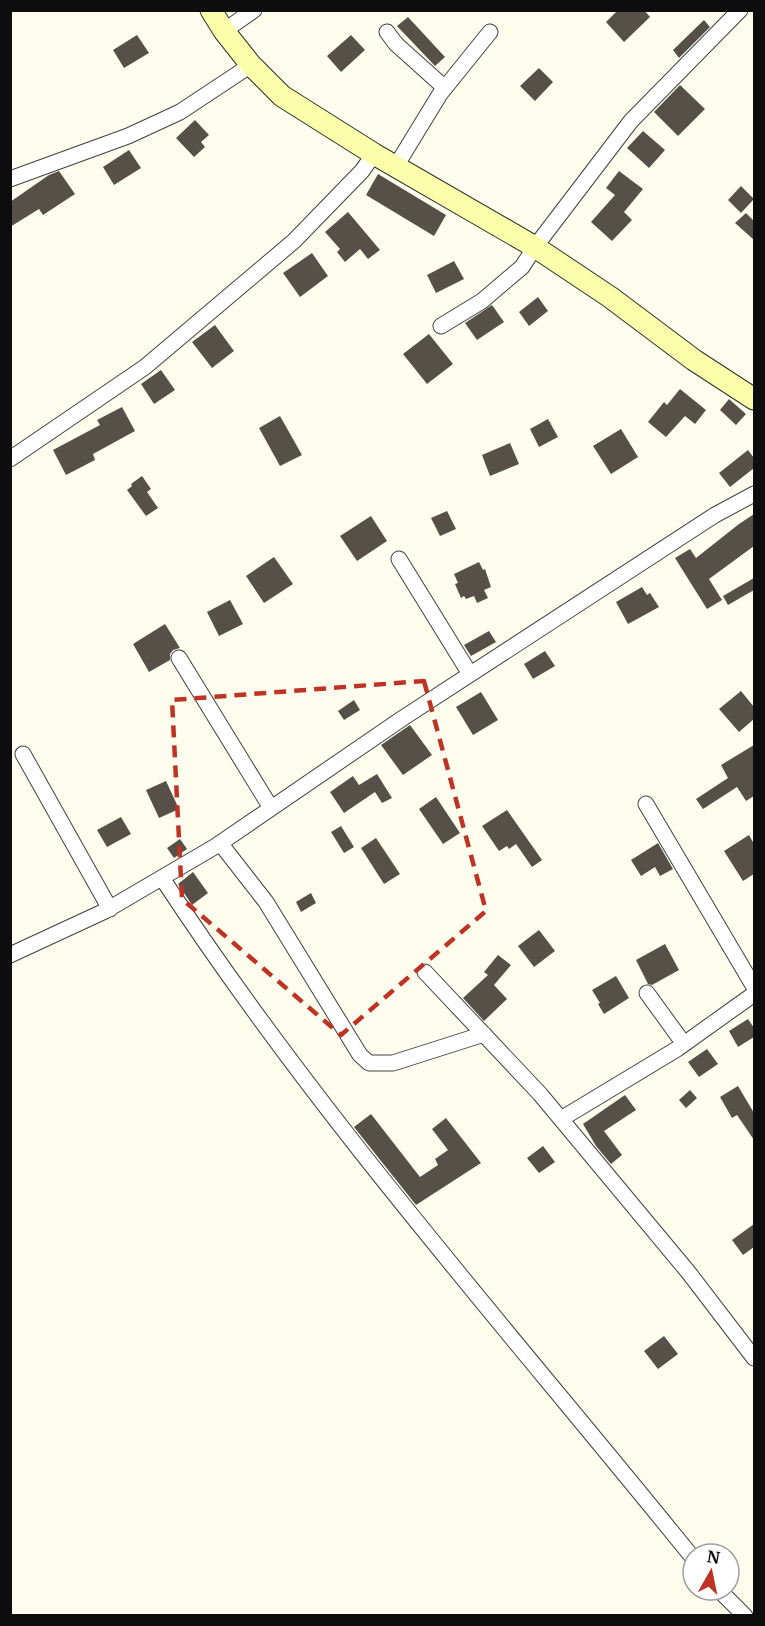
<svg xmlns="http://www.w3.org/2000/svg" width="765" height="1626" font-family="Merriweather,serif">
	<rect width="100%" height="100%" fill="#fffeee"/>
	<!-- building -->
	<path fill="#565049" d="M618,10H644L650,17L624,42L606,22Z
		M408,17L445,57L435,66L397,26Z
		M704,20L710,27L679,58L673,50Z
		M137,35L149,53L124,68L113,50Z
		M351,35L365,50L341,72L327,56Z
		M539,68L553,82L535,101L520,86Z
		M680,85L705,109L678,136L654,112Z
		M195,120L209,135L201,142L205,147L194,157L176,138Z
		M643,131L665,150L649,168L627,148Z
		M129,150L141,168L114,185L103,167Z
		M59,171L75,194L43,215L39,209L10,227V202L49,175Z
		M619,171L643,189L624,212L632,220L612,241L591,222L615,195L606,188Z
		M378,174L446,215L434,236L366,195Z
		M741,186L754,199L741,213L728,200Z
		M348,212L380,250L368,259L360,249L345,262L337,252L340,249L325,232Z
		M746,213L754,221V240L735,223Z
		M312,253L328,276L300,297L283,273Z
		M454,261L464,279L436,293L427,275Z
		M538,297L548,311L529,326L519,312Z
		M492,305L504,322L477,340L465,323Z
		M215,325L234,351L212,368L192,342Z
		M429,334L453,364L427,384L403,354Z
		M161,370L175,390L154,404L141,384Z
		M680,389L706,410L695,424L685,416L666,437L648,422L664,402L667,405Z
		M729,399L746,414L736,425L720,410Z
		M122,407L135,431L93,454L95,460L66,475L53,450L100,425L97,420Z
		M280,416L302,455L280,466L259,428Z
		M548,419L558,437L539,447L530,429Z
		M621,429L638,457L611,474L593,446Z
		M510,443L519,464L490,476L482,455Z
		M748,450L754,458V468L730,487L719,473Z
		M142,476L151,489L147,492L158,508L146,516L127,490L132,486L131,484Z
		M447,511L456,529L440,536L431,518Z
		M754,514V546L709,579L722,600L707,609L675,558L690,549L696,558L739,524Z
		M371,516L387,541L357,561L340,536Z
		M274,557L293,584L264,603L246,576Z
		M479,562L483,570L485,569L491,587L484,590L488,598L477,603L474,596L466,599L464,596L461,598L455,584L458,583L454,574Z
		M754,578V590L728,605L723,596Z
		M642,587L647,595L650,593L659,607L628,624L616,602Z
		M230,600L243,624L219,636L207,612Z
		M165,624L180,648L173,650L170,654V660L149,672L133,644Z
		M489,631L496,642L471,656L464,645Z
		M545,651L555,666L533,679L524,664Z
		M741,691L754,707V719L739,732L719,709Z
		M481,692L498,720L473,735L456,707Z
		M354,700L360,710L344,720L338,711Z
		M410,725L432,755L403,775L381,745Z
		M754,745V796L746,801L737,787L703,809L696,799L728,778L721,765Z
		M377,774L392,798L382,803L375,792L344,813L330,792L353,776L359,785Z
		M166,781L179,809L159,818L146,790Z
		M436,797L460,833L443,844L419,809Z
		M507,810L542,860L532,867L516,844L509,849L507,846L499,851L482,826Z
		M121,817L131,834L107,847L97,830Z
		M341,826L354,847L344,853L331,832Z
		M749,835L754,844V874L743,881L724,851Z
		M376,838L400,874L384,884L361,848Z
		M180,839L187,849L174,858L167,848Z
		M658,843L673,869L660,876L655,867L641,876L631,860Z
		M193,872L208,893L192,905L178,884Z
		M311,893L316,903L301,912L296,902Z
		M539,930L555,951L534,967L518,946Z
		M665,944L679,970L652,985L648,984L636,960Z
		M498,955L511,965L494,985L507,999L484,1021L463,998L488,975L484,972Z
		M616,976L629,998L604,1014L598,1004L600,1003L592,990Z
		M748,1019L754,1028V1037L738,1047L729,1031Z
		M707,1049L718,1064L699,1077L688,1062Z
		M738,1086L754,1113V1140L737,1115L732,1118L720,1097Z
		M690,1090L697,1098L686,1108L679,1100Z
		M625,1095L636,1110L604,1131L622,1155L611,1164L596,1146L583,1124Z
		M371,1114L420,1177L438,1165L435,1159L448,1150L432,1129L446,1118L481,1163L416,1205L354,1127Z
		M543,1146L555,1162L539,1173L527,1158Z
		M754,1224V1247L743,1255L732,1240Z
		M664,1336L678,1354L658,1369L644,1351Z"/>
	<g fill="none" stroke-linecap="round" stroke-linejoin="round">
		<defs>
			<path id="street" d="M224,31L254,10
				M387,32L396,44L445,88
				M396,166L440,94L490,32
				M10,179L128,136L180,112L251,65
				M441,326L482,301L522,267L535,247L631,121L740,10
				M10,459L145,367L294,241L362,171L374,154
				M399,559L470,674
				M179,658L271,808
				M23,754L110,909
				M646,804L754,987
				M220,843L266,902L360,1055L369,1063H393L484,1034
				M162,878C320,1119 512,1334 693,1558
				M10,955L105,911L216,846L403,718L715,515L754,494
				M425,972L540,1094L689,1273L754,1358
				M647,993L684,1044
				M561,1119L677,1049L754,994
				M719,1590L745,1616"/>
			<path id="secondary" d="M211,10L224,31L251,65L282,96L374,154L535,247L610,297L694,360L754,399"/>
		</defs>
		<!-- street casing -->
		<use href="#street" stroke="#404040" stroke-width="17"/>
		<!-- secondary casing -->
		<use href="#secondary" stroke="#2f2f2f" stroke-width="23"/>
		<!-- street -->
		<use href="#street" stroke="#fff" stroke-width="15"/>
		<!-- secondary -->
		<use href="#secondary" stroke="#fcffa9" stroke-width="21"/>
	</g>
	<!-- marked area -->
	<path fill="none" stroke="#be3324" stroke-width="4.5" stroke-dasharray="12 8" stroke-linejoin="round" d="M424,681L486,911L341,1035L182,899L172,700Z"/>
	<!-- border -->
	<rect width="765" height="1626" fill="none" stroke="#0d0d0d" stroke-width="24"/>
	<!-- north arrow -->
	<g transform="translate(711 1572) rotate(9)"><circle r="28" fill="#ffffff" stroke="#9e9e9e" stroke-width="1.5"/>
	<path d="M0-4.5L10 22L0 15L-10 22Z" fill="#be3324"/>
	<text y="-9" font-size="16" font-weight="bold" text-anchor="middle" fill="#0d0d0d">N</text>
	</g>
</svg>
